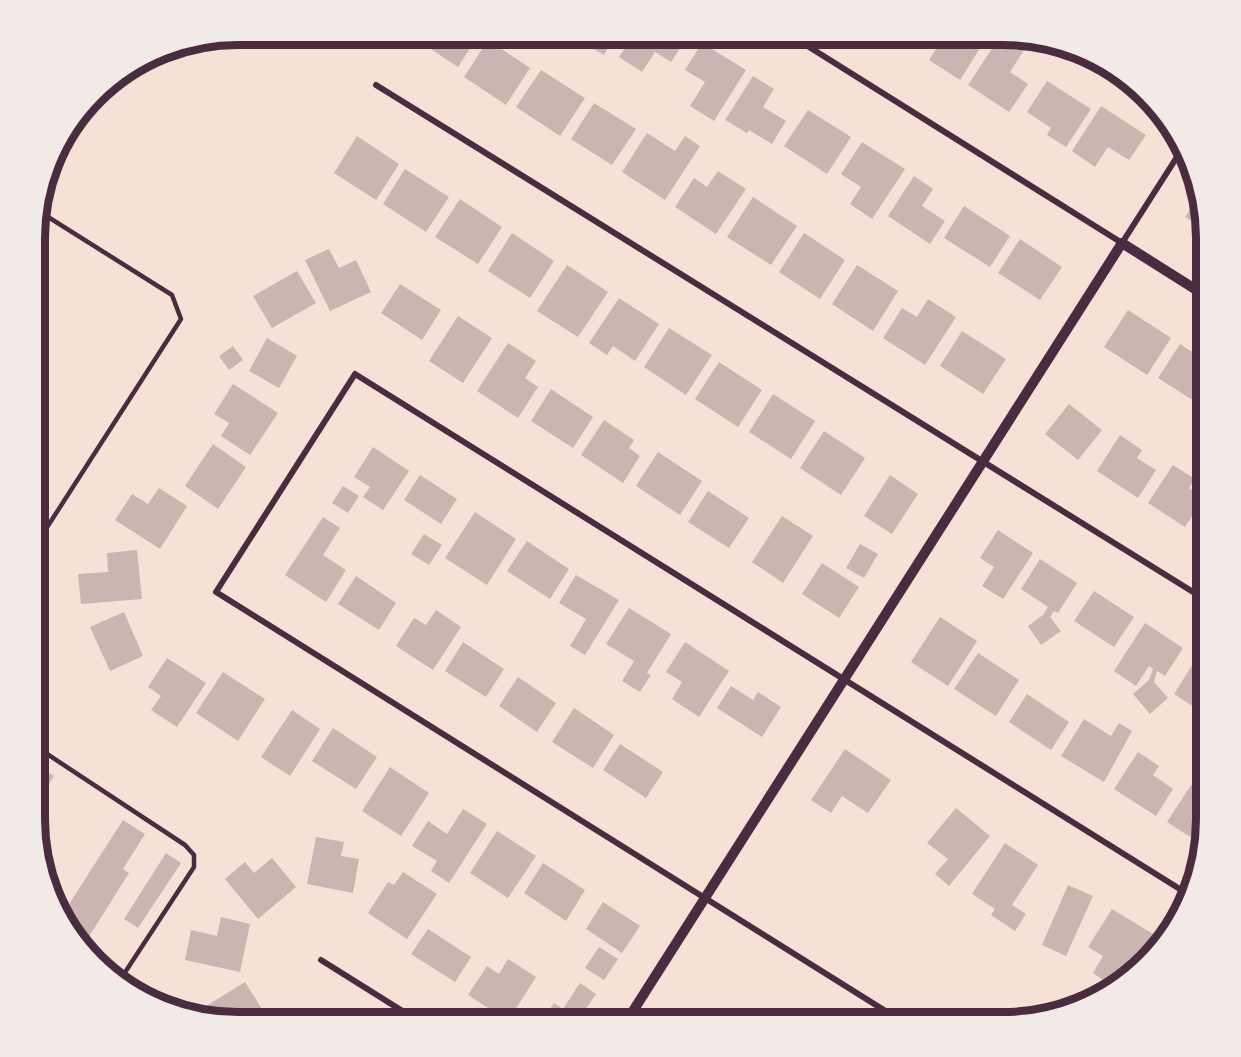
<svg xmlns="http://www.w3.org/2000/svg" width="1241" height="1057" font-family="'DejaVu Sans',sans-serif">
	<rect width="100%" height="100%" fill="#f7e1d7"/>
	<!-- building -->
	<path fill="#ccb4b1" d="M425,35H470L476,39L458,67L420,42Z
		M570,35H615L604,55Z
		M634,35H680L686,39L671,62L655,52L642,72L619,57Z
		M945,35H966L982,45L960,80L929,60Z
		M1001,35L1024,50L1010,72L1028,84L1009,112L968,85Z
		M488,40L530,68L506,105L464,77Z
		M702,43L746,70L714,121L690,106L705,82L685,70Z
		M541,70L585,98L560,136L516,107Z
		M753,76L774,89L763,107L786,121L772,144L749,130L747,133L725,120Z
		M1047,81L1091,109L1066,147L1047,135L1051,128L1027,112Z
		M594,103L636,129L612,165L571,139Z
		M1101,106L1146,135L1129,160L1108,147L1095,167L1072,151Z
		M808,110L851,137L827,174L784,146Z
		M647,133L675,151L685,136L700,146L665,200L622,172Z
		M357,136L399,164L376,200L334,173Z
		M862,142L905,169L872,219L850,204L861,187L841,174Z
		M405,169L449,197L426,232L383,204Z
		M718,171L746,189L716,234L675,207L694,178L707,187Z
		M914,176L933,189L922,206L945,221L930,244L888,216Z
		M753,197L797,226L771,265L727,237Z
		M1198,197L1206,225V231L1185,217Z
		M460,199L502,227L478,264L435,237Z
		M964,206L1010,236L990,267L944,238Z
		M512,233L554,261L530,298L488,271Z
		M804,233L845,260L820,299L779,272Z
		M1020,239L1062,267L1040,300L998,273Z
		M329,249L339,268L356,260L371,292L330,311L305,260Z
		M567,265L608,292L578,337L537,311Z
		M857,265L898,291L873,331L832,304Z
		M297,271L316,303L272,328L253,296Z
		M400,284L441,310L422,340L381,313Z
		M619,298L659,324L635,361L613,346L607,355L589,343Z
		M928,299L956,317L925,365L883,338L902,308L917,317Z
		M1128,310L1171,338L1147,375L1104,347Z
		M458,316L492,338L463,383L429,361Z
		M669,328L712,355L686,395L644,367Z
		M962,331L1006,359L983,394L940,366Z
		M267,338L297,356L279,388L249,371Z
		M508,343L536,361L525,378L538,387L518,418L477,391Z
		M1180,344L1206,361L1205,408L1158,378Z
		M233,346L243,360L229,370L219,356Z
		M719,362L762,390L738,427L695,399Z
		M233,384L278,413L250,455L221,436L229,423L214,414Z
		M551,389L593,417L573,448L531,421Z
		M773,394L815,421L791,459L749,432Z
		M1069,404L1102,430L1078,460L1045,434Z
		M604,420L634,440L629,448L640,456L623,483L581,455Z
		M824,431L865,458L841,495L800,468Z
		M1120,435L1142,450L1137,458L1156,470L1138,498L1097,471Z
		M213,444L246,467L218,509L185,486Z
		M373,447L409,471L383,510L363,497L370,487L354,477Z
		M658,452L702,481L680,515L636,486Z
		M1173,465L1195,479L1189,488L1204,498L1185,527L1148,503Z
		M420,475L457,499L441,524L404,500Z
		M890,475L918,494L892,534L864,516Z
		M343,486L359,496L348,513L332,503Z
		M159,488L187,506L160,549L115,520L132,494L148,504Z
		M708,491L749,518L729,548L688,522Z
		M475,512L516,539L487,585L445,558Z
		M782,516L813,536L783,583L752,562Z
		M323,517L340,528L323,555L346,570L326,602L285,575Z
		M1206,525V541L1199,536Z
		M998,530L1033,553L1003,599L982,586L994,567L980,558Z
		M424,534L442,545L429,565L411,554Z
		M527,541L569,569L550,599L507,571Z
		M860,544L878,554L864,578L846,568Z
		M137,550L142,599L81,604L78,574L108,572L107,553Z
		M1040,559L1077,583L1058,613L1054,611L1050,617L1061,631L1041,645L1028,626L1043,615L1048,607L1021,589Z
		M822,563L859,587L839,618L802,594Z
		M576,575L619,600L585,655L570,646L586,619L559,603Z
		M356,576L396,603L379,630L338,604Z
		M1094,591L1134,617L1114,647L1074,621Z
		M629,608L671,634L647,673L651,675L640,692L622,681L634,661L606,644Z
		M436,610L461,627L433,670L396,646L414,618L426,625Z
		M124,612L143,656L110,671L90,627Z
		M940,617L977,641L948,686L911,662Z
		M1145,623L1183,648L1165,676L1157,671L1154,682L1168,698L1150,714L1133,694L1149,680L1153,669L1149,666L1136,686L1114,671Z
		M463,642L504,669L486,697L445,671Z
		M685,642L729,671L699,717L672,699L682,682L666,672Z
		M978,653L1019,680L996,716L954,689Z
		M1198,656L1206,662V700L1204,698L1197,709L1174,694Z
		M167,658L206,683L177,727L151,710L161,696L148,687Z
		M223,672L265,699L238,741L196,713Z
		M518,677L556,703L537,732L499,706Z
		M731,686L753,700L758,692L781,707L762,737L717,708Z
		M1027,694L1069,722L1051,750L1009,722Z
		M574,708L614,735L593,768L552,742Z
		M292,710L320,729L290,776L261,757Z
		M1084,719L1111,736L1119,723L1132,731L1104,782L1061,756Z
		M333,728L377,757L356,789L312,761Z
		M620,744L663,772L646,798L603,770Z
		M845,749L891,780L868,813L842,796L831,813L811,800Z
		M1138,752L1159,766L1153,775L1173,789L1156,816L1114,789Z
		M35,764L54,776L35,805Z
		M390,767L429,793L401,836L362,811Z
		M1191,785L1206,796V819L1201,844L1167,822Z
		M956,808L990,836L949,886L935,874L948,859L927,843Z
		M463,809L487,824L449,883L431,871L437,861L412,846L428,821L447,834Z
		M123,820L145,834L123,869L129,873L83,946L62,915Z
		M497,831L536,856L508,898L470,873Z
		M316,837L344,842L341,856L359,859L353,893L307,884Z
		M1005,843L1038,865L1012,905L1026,914L1015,931L991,915L995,909L972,894Z
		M166,853L181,863L138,928L124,919Z
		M272,858L296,887L258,919L225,879L245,862L254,873Z
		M543,863L585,890L566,921L524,893Z
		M403,872L437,894L407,939L368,913L388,882L394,885Z
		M1068,885L1093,896L1066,956L1042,945Z
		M603,902L640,926L622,953L586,929Z
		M1112,909L1153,934L1135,961L1130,958L1112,986L1093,973L1103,956L1088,947Z
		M221,917L250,924L240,972L185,960L191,930L217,936Z
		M428,929L471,957L455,982L411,954Z
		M599,947L618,959L604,980L585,968Z
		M508,959L536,977L508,1021L468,995L487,966L499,974Z
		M245,982L270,1022L238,1023L208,1017L203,1008Z
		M580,983L596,994L577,1022H541L554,1003L563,1009Z"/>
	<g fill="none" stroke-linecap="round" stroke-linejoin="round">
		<!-- service -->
		<path stroke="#4a2c40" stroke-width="4.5" d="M36,534L44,532L181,319L172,295L37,210
			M35,746L185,845L194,855V867L120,980"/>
		<!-- minor -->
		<path stroke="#4a2c40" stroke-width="6" d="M790,35L1122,243L1184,146
			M376,85L1206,600
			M321,960L420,1022
			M903,1022L216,592L355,374L1191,896"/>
		<!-- tertiary -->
		<path stroke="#4a2c40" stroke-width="10" d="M626,1022L1122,243L1206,296"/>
	</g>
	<!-- crop -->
	<path d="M0 0H1241V1057H0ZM238 45H1003A193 193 0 0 1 1196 238V819A193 193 0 0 1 1003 1012H238A193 193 0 0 1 45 819V238A193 193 0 0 1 238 45Z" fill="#f1eae7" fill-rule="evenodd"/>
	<path fill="none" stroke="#4a2c40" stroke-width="8" d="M238 45H1003A193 193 0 0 1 1196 238V819A193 193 0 0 1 1003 1012H238A193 193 0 0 1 45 819V238A193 193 0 0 1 238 45Z"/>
</svg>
